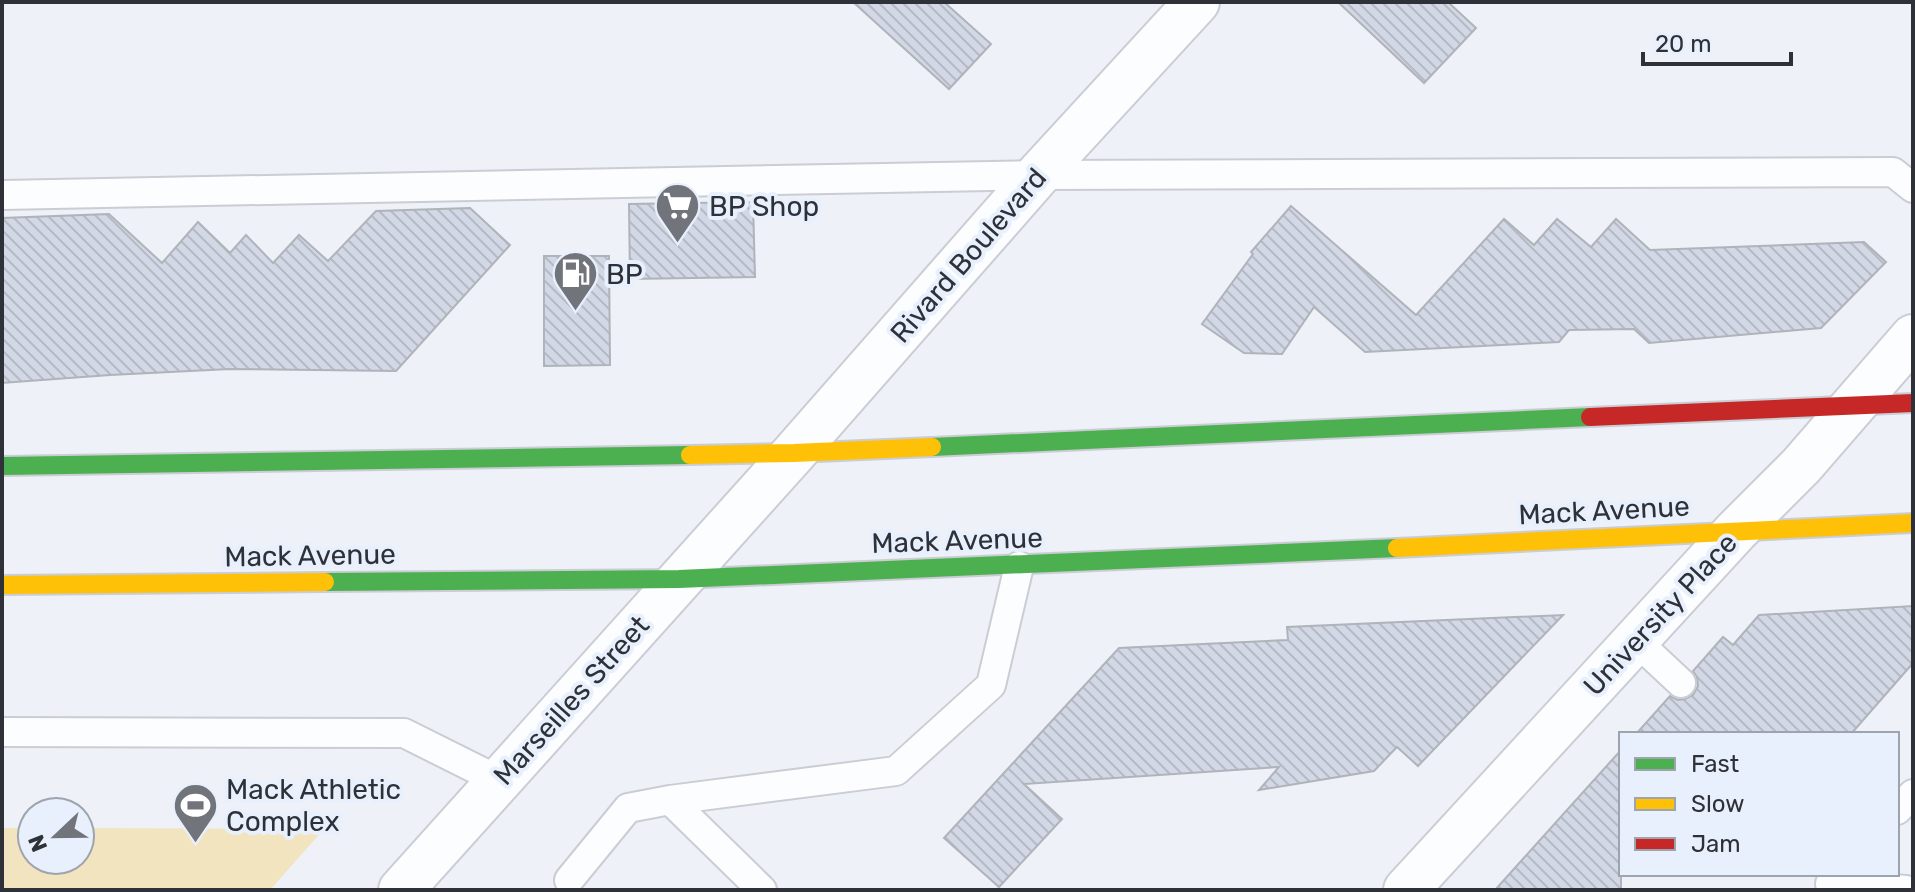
<svg xmlns="http://www.w3.org/2000/svg" width="1915" height="892" font-family="Rubik,sans-serif">
	<defs>
		<pattern id="building-back-hatch" width="6" height="6" patternUnits="userSpaceOnUse" patternTransform="scale(2)"><rect width="6" height="6" fill="#d2d8e5"/><path d="M-1 5l2 2M0 0l6 6M5-1l2 2" fill="none" stroke="#b5bac5"/></pattern>
	</defs>
	<rect width="100%" height="100%" fill="#eef1f8"/>
	<!-- pitch -->
	<path fill="#f2e4be" d="M2,828H32V860H80V828L324,829L270,890H2Z"/>
	<!-- building -->
	<path fill="url(#building-back-hatch)" stroke="#b0b3b9" stroke-width="2" d="M853,2H944L991,44L949,89Z
		M1338,2H1448L1476,28L1424,83Z
		M753,202L755,277L630,279L629,204Z
		M1291,206L1416,315L1504,219L1534,245L1557,219L1591,247L1616,219L1650,250L1864,242L1886,262L1821,328L1649,343L1634,329L1569,330L1559,342L1365,352L1314,307L1282,354L1244,353L1202,324L1253,254L1251,252Z
		M470,208L510,245L396,371L230,369L110,375L2,383V218L109,214L162,263L198,222L230,253L246,235L273,263L299,235L328,261L376,211Z
		M544,256H609L610,365L544,366Z
		M1913,606V663L1851,734H1636L1670,696L1678,700L1685,699L1693,695L1698,686L1697,677L1693,671L1723,637L1733,645L1759,615Z
		M1563,615L1418,766L1397,747L1374,771L1259,790L1279,767L1024,784L1062,819L999,887L944,838L1119,648L1288,640L1287,627Z
		M1621,750V890H1495Z"/>
	<g fill="none" stroke-linecap="round" stroke-linejoin="round">
		<defs>
			<path id="lane" d="M2,195L1038,175L1893,172L1913,188
				M1635,640L1681,683
				M2,732L404,733L500,781
				M670,800L762,890
				M1897,810L1913,794
				M569,880L628,808L670,800L896,771L991,685L1019,566
				M1830,884L1906,890"/>
			<path id="street" d="M401,890L794,453L1038,175L1197,2
				M1406,890L1736,531L1801,466L1913,337"/>
			<path id="fast" d="M932,447L1590,417
				M2,466L690,455
				M325,582L679,579L1397,548"/>
			<path id="slow" d="M690,455L794,453L932,447
				M1397,548L1913,523
				M2,585L325,582"/>
			<path id="jam" d="M1590,417L1913,403"/>
		</defs>
		<!-- lane casing -->
		<use href="#lane" stroke="#cacdd3" stroke-width="32"/>
		<!-- street casing -->
		<use href="#street" stroke="#cacdd3" stroke-width="48"/>
		<!-- fast casing -->
		<use href="#fast" stroke="#cacdd3" stroke-width="22"/>
		<!-- slow casing -->
		<use href="#slow" stroke="#cacdd3" stroke-width="22"/>
		<!-- jam casing -->
		<use href="#jam" stroke="#cacdd3" stroke-width="22"/>
		<!-- lane -->
		<use href="#lane" stroke="#fcfdfe" stroke-width="28"/>
		<!-- street -->
		<use href="#street" stroke="#fcfdfe" stroke-width="44"/>
		<!-- fast -->
		<use href="#fast" stroke="#4caf50" stroke-width="18"/>
		<!-- slow -->
		<use href="#slow" stroke="#ffc107" stroke-width="18"/>
		<!-- jam -->
		<use href="#jam" stroke="#c62828" stroke-width="18"/>
	</g>
	<!-- icons -->
	<defs>
		<symbol id="supermarket-pin" viewBox="-11 -11 22 30"><path d="M0 17L-7.5 6A9.5 9.5 0 1 1 7.5 6Z" fill="#71747b" stroke="#e9f0fd"/><path d="M-6-5.5h2.5l.6 2H6L4.5 2H-2.5L-4.4-4H-6ZM-1.5 3.2a1.3 1.3 0 1 0 .1 0ZM3 3.2a1.3 1.3 0 1 0 .1 0Z" fill="#fff"/></symbol>
		<symbol id="fuel-pin" viewBox="-11 -11 22 30"><path d="M0 17L-7.5 6A9.5 9.5 0 1 1 7.5 6Z" fill="#71747b" stroke="#e9f0fd"/><path d="M-5.5-6h7V0h2V4h1.3V-2.5L3-4.5l.8-.8L6-3V5H2.5V1h-1V6h-7ZM-4.2-4.7v3.2H.2V-4.7Z" fill="#fff"/></symbol>
		<symbol id="stadium-pin" viewBox="-11 -11 22 30"><path d="M0 17L-7.5 6A9.5 9.5 0 1 1 7.5 6Z" fill="#71747b" stroke="#e9f0fd"/><path d="M0-5a6.5 5 0 1 0 0 10a6.5 5 0 1 0 0-10ZM-3.5-1.8h7v3.6h-7Z" fill="#fff"/></symbol>
	</defs>
	<g fill-rule="evenodd">
		<use href="#supermarket-pin" x="652" y="180" width="51" height="69"/>
		<use href="#fuel-pin" x="550" y="248" width="51" height="69"/>
		<use href="#stadium-pin" x="170" y="780" width="51" height="69"/>
	</g>
	<g text-anchor="middle" stroke-width="8" stroke-linejoin="round" paint-order="stroke">
		<!-- poi labels -->
		<g font-size="28" fill="#2e3137" stroke="#e9f0fd" text-anchor="start">
			<text x="709" y="216">BP Shop</text>
			<text x="606" y="284">BP</text>
			<text x="226" y="799">Mack Athletic<tspan x="226" dy="32">Complex</tspan></text>
		</g>
		<!-- street labels -->
		<g font-size="28" fill="#2e3137" stroke="#e9f0fd">
			<text transform="translate(968 255) rotate(-49)" y="10">Rivard Boulevard</text>
			<text transform="translate(1604 510) rotate(-3)" y="10">Mack Avenue</text>
			<text transform="translate(957 540) rotate(-2)" y="10">Mack Avenue</text>
			<text transform="translate(310 555) rotate(-1)" y="10">Mack Avenue</text>
			<text transform="translate(1660 614) rotate(-47)" y="10">University Place</text>
			<text transform="translate(571 700) rotate(-48)" y="10">Marseilles Street</text>
		</g>
	</g>
	<!-- border -->
	<rect width="1915" height="892" fill="none" stroke="#2e3137" stroke-width="8"/>
	<!-- legend -->
	<rect x="1619" y="732" width="280" height="144" fill="#e9f0fd" stroke="#9ea4ae" stroke-width="2"/>
	<rect x="1635" y="758" width="40" height="12" fill="#4caf50" stroke="#9ea4ae" stroke-width="2"/>
	<text x="1691" y="772" font-size="24" fill="#2e3137">Fast</text>
	<rect x="1635" y="798" width="40" height="12" fill="#ffc107" stroke="#9ea4ae" stroke-width="2"/>
	<text x="1691" y="812" font-size="24" fill="#2e3137">Slow</text>
	<rect x="1635" y="838" width="40" height="12" fill="#c62828" stroke="#9ea4ae" stroke-width="2"/>
	<text x="1691" y="852" font-size="24" fill="#2e3137">Jam</text>
	<!-- north arrow -->
	<g transform="translate(56 836) rotate(248)"><circle r="38" fill="#e9f0fd" stroke="#9ea4ae" stroke-width="2"/>
	<path d="M0-6L14 30L0 20L-14 30Z" fill="#71747b"/>
	<text y="-12" font-size="22" font-weight="bold" text-anchor="middle" fill="#2e3137">N</text>
	</g>
	<!-- scale -->
	<path d="M1643 52v12h148v-12" fill="none" stroke="#2e3137" stroke-width="4"/>
	<text x="1655" y="52" font-size="24" fill="#2e3137" stroke="#e9f0fd" stroke-width="6" paint-order="stroke">20 m</text>
</svg>
